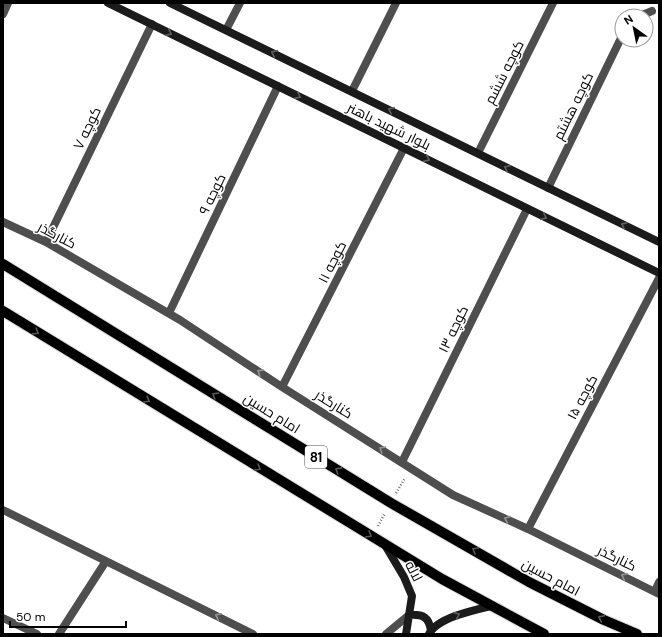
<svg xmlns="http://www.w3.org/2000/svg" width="662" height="637" font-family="'DM Sans',Cairo,sans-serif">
	<rect width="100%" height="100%" fill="#fff"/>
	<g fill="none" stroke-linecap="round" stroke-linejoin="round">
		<defs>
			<path id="primary" d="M3,264L391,503L529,582L604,620L637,634
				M3,311L442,579L544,634"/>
		</defs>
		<!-- primary casing -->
		<use href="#primary" stroke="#dbdbdb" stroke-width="12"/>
		<!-- path -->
		<path stroke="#707070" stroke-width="2.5" stroke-dasharray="1 2" stroke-linecap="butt" d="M396,493L405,478
			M378,526L385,513"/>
		<!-- street -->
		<path stroke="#4e4e4e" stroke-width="8" d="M3,14L8,3
			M640,16L652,11
			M226,30L240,3
			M352,91L396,3
			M478,153L553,3
			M548,188L622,36
			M3,222L46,242L180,320L282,387L453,495L528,529L659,594
			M46,242L152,24
			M169,313L278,86
			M282,387L404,148
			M402,462L527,209
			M3,510L253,634
			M528,529L659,278
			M655,591L659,582
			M3,618L37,634
			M59,634L106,561
			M386,634L409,615"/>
		<!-- secondary -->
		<path stroke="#1b1b1b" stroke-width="8" d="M108,3L659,273
			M170,3L659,242
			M385,545L404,577L412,596L406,634
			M409,615C423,614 429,617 431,631
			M429,634C437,618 474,610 491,606"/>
		<!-- primary -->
		<use href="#primary" stroke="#000" stroke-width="10"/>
	</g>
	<!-- one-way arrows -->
	<defs><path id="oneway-chevron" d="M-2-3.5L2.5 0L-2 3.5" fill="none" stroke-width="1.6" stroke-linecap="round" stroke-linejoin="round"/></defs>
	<g stroke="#5f5f5f">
		<use href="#oneway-chevron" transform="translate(169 33) rotate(26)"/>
		<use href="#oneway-chevron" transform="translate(274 53) rotate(-154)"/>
		<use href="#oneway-chevron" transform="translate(298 96) rotate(26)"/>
		<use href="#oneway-chevron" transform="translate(391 110) rotate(-154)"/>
		<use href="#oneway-chevron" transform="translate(427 159) rotate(26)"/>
		<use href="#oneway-chevron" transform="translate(507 168) rotate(-154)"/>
		<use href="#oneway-chevron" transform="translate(544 217) rotate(26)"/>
		<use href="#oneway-chevron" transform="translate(624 225) rotate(-154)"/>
		<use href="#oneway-chevron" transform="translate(457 615) rotate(-24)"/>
	</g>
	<g stroke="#595959">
		<use href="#oneway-chevron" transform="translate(36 332) rotate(32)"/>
		<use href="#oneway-chevron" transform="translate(215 395) rotate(-148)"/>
		<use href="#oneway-chevron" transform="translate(147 400) rotate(31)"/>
		<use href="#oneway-chevron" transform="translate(258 468) rotate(31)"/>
		<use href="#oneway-chevron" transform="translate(338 470) rotate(-148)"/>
		<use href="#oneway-chevron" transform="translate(369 535) rotate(31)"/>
		<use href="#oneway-chevron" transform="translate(475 550) rotate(-150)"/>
		<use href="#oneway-chevron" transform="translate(601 618) rotate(-154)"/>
	</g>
	<g stroke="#959595">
		<use href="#oneway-chevron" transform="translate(260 372) rotate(-147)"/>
		<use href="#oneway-chevron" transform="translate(382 449) rotate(-148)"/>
		<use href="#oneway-chevron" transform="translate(507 519) rotate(-156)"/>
		<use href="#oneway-chevron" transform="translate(624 576) rotate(-154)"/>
		<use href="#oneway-chevron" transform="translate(218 616) rotate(-153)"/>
	</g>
	<g text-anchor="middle" stroke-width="3" stroke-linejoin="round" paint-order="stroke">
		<!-- shield labels -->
		<rect fill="#fff" stroke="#4c4c4c" stroke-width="1" x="305" y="446" width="22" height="22" rx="3"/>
		<g font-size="13" font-weight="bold" fill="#000">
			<text x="316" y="462">81</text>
		</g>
		<!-- street labels -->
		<g font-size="14" fill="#000" stroke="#fff">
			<text transform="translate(504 72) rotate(-63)" y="5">کوچه ششم</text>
			<text transform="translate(573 106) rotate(-64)" y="5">کوچه هشتم</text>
			<text transform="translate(389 126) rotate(26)" y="5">بلوار شهید باهنر</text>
			<text transform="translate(87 128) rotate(-64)" y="5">کوچه ۷</text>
			<text transform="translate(212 194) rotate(-64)" y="5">کوچه ۹</text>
			<text transform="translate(57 235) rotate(28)" y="5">کنارگذر</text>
			<text transform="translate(332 262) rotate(-63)" y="5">کوچه ۱۱</text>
			<text transform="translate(453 329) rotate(-64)" y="5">کوچه ۱۳</text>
			<text transform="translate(582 397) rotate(-62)" y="5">کوچه ۱۵</text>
			<text transform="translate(334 404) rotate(32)" y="5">کنارگذر</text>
			<text transform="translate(272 413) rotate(32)" y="5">امام حسین</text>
			<text transform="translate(617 558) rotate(26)" y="5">کنارگذر</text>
			<text transform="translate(414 571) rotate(63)" y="5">لاله</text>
			<text transform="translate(551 577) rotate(28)" y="5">امام حسین</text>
		</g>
	</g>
	<!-- border -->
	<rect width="662" height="637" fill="none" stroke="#000000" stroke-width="8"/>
	<!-- north arrow -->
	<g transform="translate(634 28) rotate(327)"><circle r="19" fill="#ffffff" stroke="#999999"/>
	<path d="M0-3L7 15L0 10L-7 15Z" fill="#000000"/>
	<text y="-6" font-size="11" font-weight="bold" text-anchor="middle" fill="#000000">N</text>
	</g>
	<!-- scale -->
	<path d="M10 621v6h116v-6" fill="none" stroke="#000000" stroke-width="2"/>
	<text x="16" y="621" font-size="12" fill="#000000" stroke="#ffffff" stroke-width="3" paint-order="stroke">50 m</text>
</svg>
